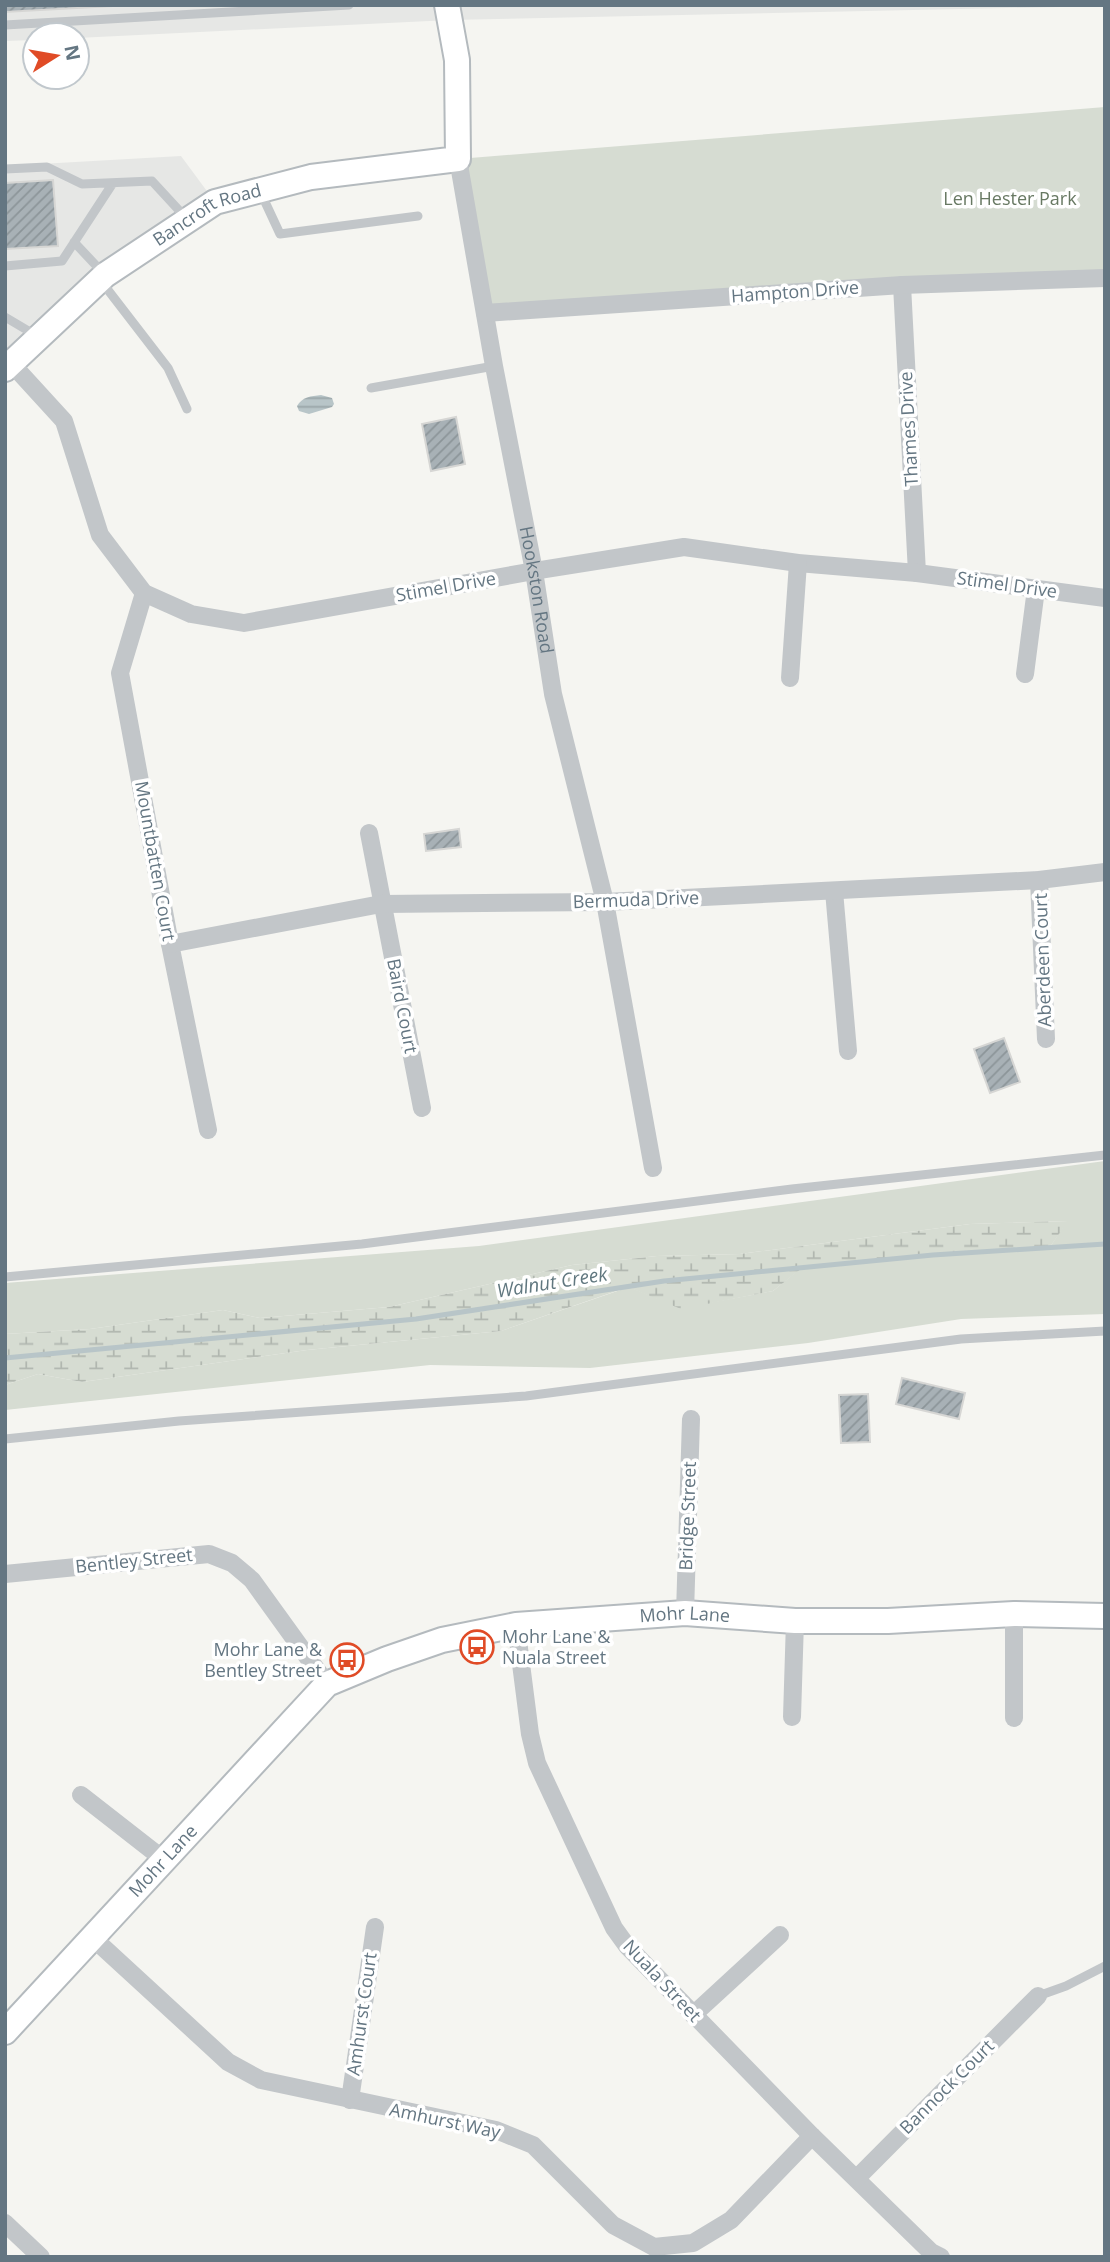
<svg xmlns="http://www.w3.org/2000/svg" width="1110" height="2262" font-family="'Open Sans',sans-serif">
	<defs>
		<pattern id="wetland-marsh" width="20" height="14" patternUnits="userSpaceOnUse" patternTransform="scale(1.75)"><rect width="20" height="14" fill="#d6dcd2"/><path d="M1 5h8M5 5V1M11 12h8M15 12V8" fill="none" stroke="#b1b7b0"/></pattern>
		<pattern id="water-rules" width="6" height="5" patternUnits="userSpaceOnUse" patternTransform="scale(1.75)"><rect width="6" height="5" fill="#b8c5c8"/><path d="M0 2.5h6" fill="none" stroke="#99a5a8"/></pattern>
		<pattern id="building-hatch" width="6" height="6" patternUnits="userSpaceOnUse" patternTransform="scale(1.75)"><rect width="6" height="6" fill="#a8b1b6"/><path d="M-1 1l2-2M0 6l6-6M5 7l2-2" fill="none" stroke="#8c9599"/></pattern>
	</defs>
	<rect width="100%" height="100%" fill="#f5f5f1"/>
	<!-- built -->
	<path fill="#e6e7e5" d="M5,5H1105V6L450,20L77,38V35H35V40L5,41Z
		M181,156L215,202L5,360V166Z"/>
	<!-- green -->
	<path fill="#d6dcd2" d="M1105,107V278L485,313L458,159Z
		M1105,1161V1314L961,1319L808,1343L590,1368L430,1365L5,1410V1385L38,1374L82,1382L307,1350L501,1331L629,1287L681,1308L773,1291L801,1268L933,1255L1050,1247L1067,1221L970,1224L740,1254L657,1256L572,1265L389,1307L260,1318L223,1310L90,1329L5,1334V1283L479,1246Z"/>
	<!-- wetland -->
	<path fill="url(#wetland-marsh)" d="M1068,1221L1050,1247L933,1255L802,1268L773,1291L681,1309L628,1287L501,1331L307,1350L82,1382L38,1374L5,1385V1334L90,1329L223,1310L260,1318L389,1307L572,1265L657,1256L740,1254L970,1224Z"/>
	<!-- water -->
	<path fill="url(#water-rules)" d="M321,395L332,398L334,404L332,407L309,414L299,411L297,406C302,397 311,396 321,395Z"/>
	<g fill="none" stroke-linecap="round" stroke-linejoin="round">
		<!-- stream -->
		<path stroke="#b8c5c8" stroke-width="5" d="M5,1358L416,1319L664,1281L933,1255L1105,1244"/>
	</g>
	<!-- building -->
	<path fill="url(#building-hatch)" stroke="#d6d6d4" stroke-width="2" d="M5,5H131L5,12Z
		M53,180L58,246L5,249V183Z
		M456,417L465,464L431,471L422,424Z
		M459,829L461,847L426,851L424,834Z
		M1004,1038L1020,1082L990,1093L974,1049Z
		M902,1378L965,1393L959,1419L896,1404Z
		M868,1394L870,1442L841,1443L839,1395Z"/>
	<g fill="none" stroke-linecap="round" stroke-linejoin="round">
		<defs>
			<g id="secondary">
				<path id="s2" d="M5,369L105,275L215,202L311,177L458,159L457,60L447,5"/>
				<path id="s3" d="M5,2032L327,1684L387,1659L442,1640L516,1625L685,1613L795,1621H888L1014,1614L1105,1616"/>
			</g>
		</defs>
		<!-- secondary casing -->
		<use href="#secondary" stroke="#b4babe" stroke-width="28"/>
		<!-- lane -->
		<path stroke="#c2c6c9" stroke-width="9" d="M5,25L349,5
			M5,169L47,167L82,184L152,181L187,219
			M260,191L280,234L418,216
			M74,242L104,274
			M5,266L62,261L113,183
			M101,281L168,368L187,409
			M5,317L37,336
			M371,388L494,366
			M5,1277L362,1244L792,1189L1105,1155
			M5,1439L179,1421L526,1396L961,1339L1105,1331
			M1038,1996L1066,1986L1105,1966"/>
		<!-- street -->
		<g stroke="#c2c6c9" stroke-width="18">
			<path id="s1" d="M458,159L494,366L534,571L553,694L605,902L653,1168"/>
			<path d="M902,285L917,573"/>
			<path d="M485,313L902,285L1105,278"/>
			<path d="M11,363L64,421L100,535L144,593L191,614L244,623L534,571L684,547L798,563L917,573L1105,598"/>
			<path d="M144,593L120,673L170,944L208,1130"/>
			<path d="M1025,674L1036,589"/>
			<path d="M790,678L798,563"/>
			<path d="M369,833L422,1108"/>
			<path d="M1039,880L1046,1039"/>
			<path d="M834,891L848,1051"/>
			<path d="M170,944L381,904L605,902L1039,880L1105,872"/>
			<path d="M5,1574L209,1554L232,1563L252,1580L327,1684"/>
			<path d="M685,1613L691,1419"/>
			<path d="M516,1625L530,1734L537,1763L614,1928L627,1946L812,2136L931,2252L941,2257"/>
			<path d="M792,1717L795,1621"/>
			<path d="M1014,1718V1614"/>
			<path d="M81,1795L163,1859"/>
			<path d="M93,1938L228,2062L261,2080L496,2130L533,2145L613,2225L654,2247L693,2243L731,2220L812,2136"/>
			<path d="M693,2015L780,1935"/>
			<path d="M350,2100L375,1927"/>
			<path d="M857,2178L1038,1996"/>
			<path d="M5,2223L41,2257"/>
		</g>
		<!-- secondary -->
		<use href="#secondary" stroke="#fff" stroke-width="24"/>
	</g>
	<!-- icons -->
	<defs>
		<symbol id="bus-ring" viewBox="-11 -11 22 22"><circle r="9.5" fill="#fff" stroke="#e04b26" stroke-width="1.5"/><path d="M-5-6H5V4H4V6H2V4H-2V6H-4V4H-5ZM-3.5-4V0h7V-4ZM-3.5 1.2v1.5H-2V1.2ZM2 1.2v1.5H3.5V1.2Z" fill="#e04b26"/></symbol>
	</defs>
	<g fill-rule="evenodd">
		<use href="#bus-ring" x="458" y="1628" width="38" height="38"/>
		<use href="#bus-ring" x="328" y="1641" width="38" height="38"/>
	</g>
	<g text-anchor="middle" stroke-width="7" stroke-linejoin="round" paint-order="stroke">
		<!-- park labels -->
		<g font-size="18" fill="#687963" stroke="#fff">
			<text x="1010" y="205">Len Hester Park</text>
		</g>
		<!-- street labels -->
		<g font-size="18" fill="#647682" stroke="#fff">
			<text dy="6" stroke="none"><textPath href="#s2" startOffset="257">Bancroft Road</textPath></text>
			<text transform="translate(795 292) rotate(-4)" y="6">Hampton Drive</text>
			<text transform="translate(909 429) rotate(-93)" y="6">Thames Drive</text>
			<text transform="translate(1007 585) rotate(8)" y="6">Stimel Drive</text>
			<text transform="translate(446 587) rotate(-10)" y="6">Stimel Drive</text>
			<text dy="6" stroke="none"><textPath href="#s1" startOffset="438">Hookston Road</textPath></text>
			<text transform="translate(155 861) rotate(80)" y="6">Mountbatten Court</text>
			<text transform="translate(636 900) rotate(-2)" y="6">Bermuda Drive</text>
			<text transform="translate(1043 960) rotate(-92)" y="6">Aberdeen Court</text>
			<text transform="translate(402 1006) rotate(79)" y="6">Baird Court</text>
			<text transform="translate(688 1516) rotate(-88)" y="6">Bridge Street</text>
			<text transform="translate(134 1561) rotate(-6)" y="6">Bentley Street</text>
			<text dy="6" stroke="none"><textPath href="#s3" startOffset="842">Mohr Lane</textPath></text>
			<text dy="6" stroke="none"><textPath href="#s3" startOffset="233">Mohr Lane</textPath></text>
			<text transform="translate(662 1981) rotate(47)" y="6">Nuala Street</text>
			<text transform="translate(362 2014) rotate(-82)" y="6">Amhurst Court</text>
			<text transform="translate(947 2087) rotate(-45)" y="6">Bannock Court</text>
			<text transform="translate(445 2121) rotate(12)" y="6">Amhurst Way</text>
		</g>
		<!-- poi labels -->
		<g font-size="18" fill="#647682" stroke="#fff" text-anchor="start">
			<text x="502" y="1643">Mohr Lane &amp;<tspan x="502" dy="21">Nuala Street</tspan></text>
			<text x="322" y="1656" text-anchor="end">Mohr Lane &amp;<tspan x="322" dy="21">Bentley Street</tspan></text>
		</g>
		<!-- water labels -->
		<g font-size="19" font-style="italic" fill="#60777f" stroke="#fff">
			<text transform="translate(552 1282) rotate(-9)" y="7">Walnut Creek</text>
		</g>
	</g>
	<!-- border -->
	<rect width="1110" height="2262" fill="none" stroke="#647682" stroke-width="14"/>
	<!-- north arrow -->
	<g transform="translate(56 56) rotate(79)"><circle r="33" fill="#ffffff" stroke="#c1c8cd" stroke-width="2"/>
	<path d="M0-5L12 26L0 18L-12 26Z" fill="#e04b26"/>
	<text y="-10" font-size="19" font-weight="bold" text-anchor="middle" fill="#647682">N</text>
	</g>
</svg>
